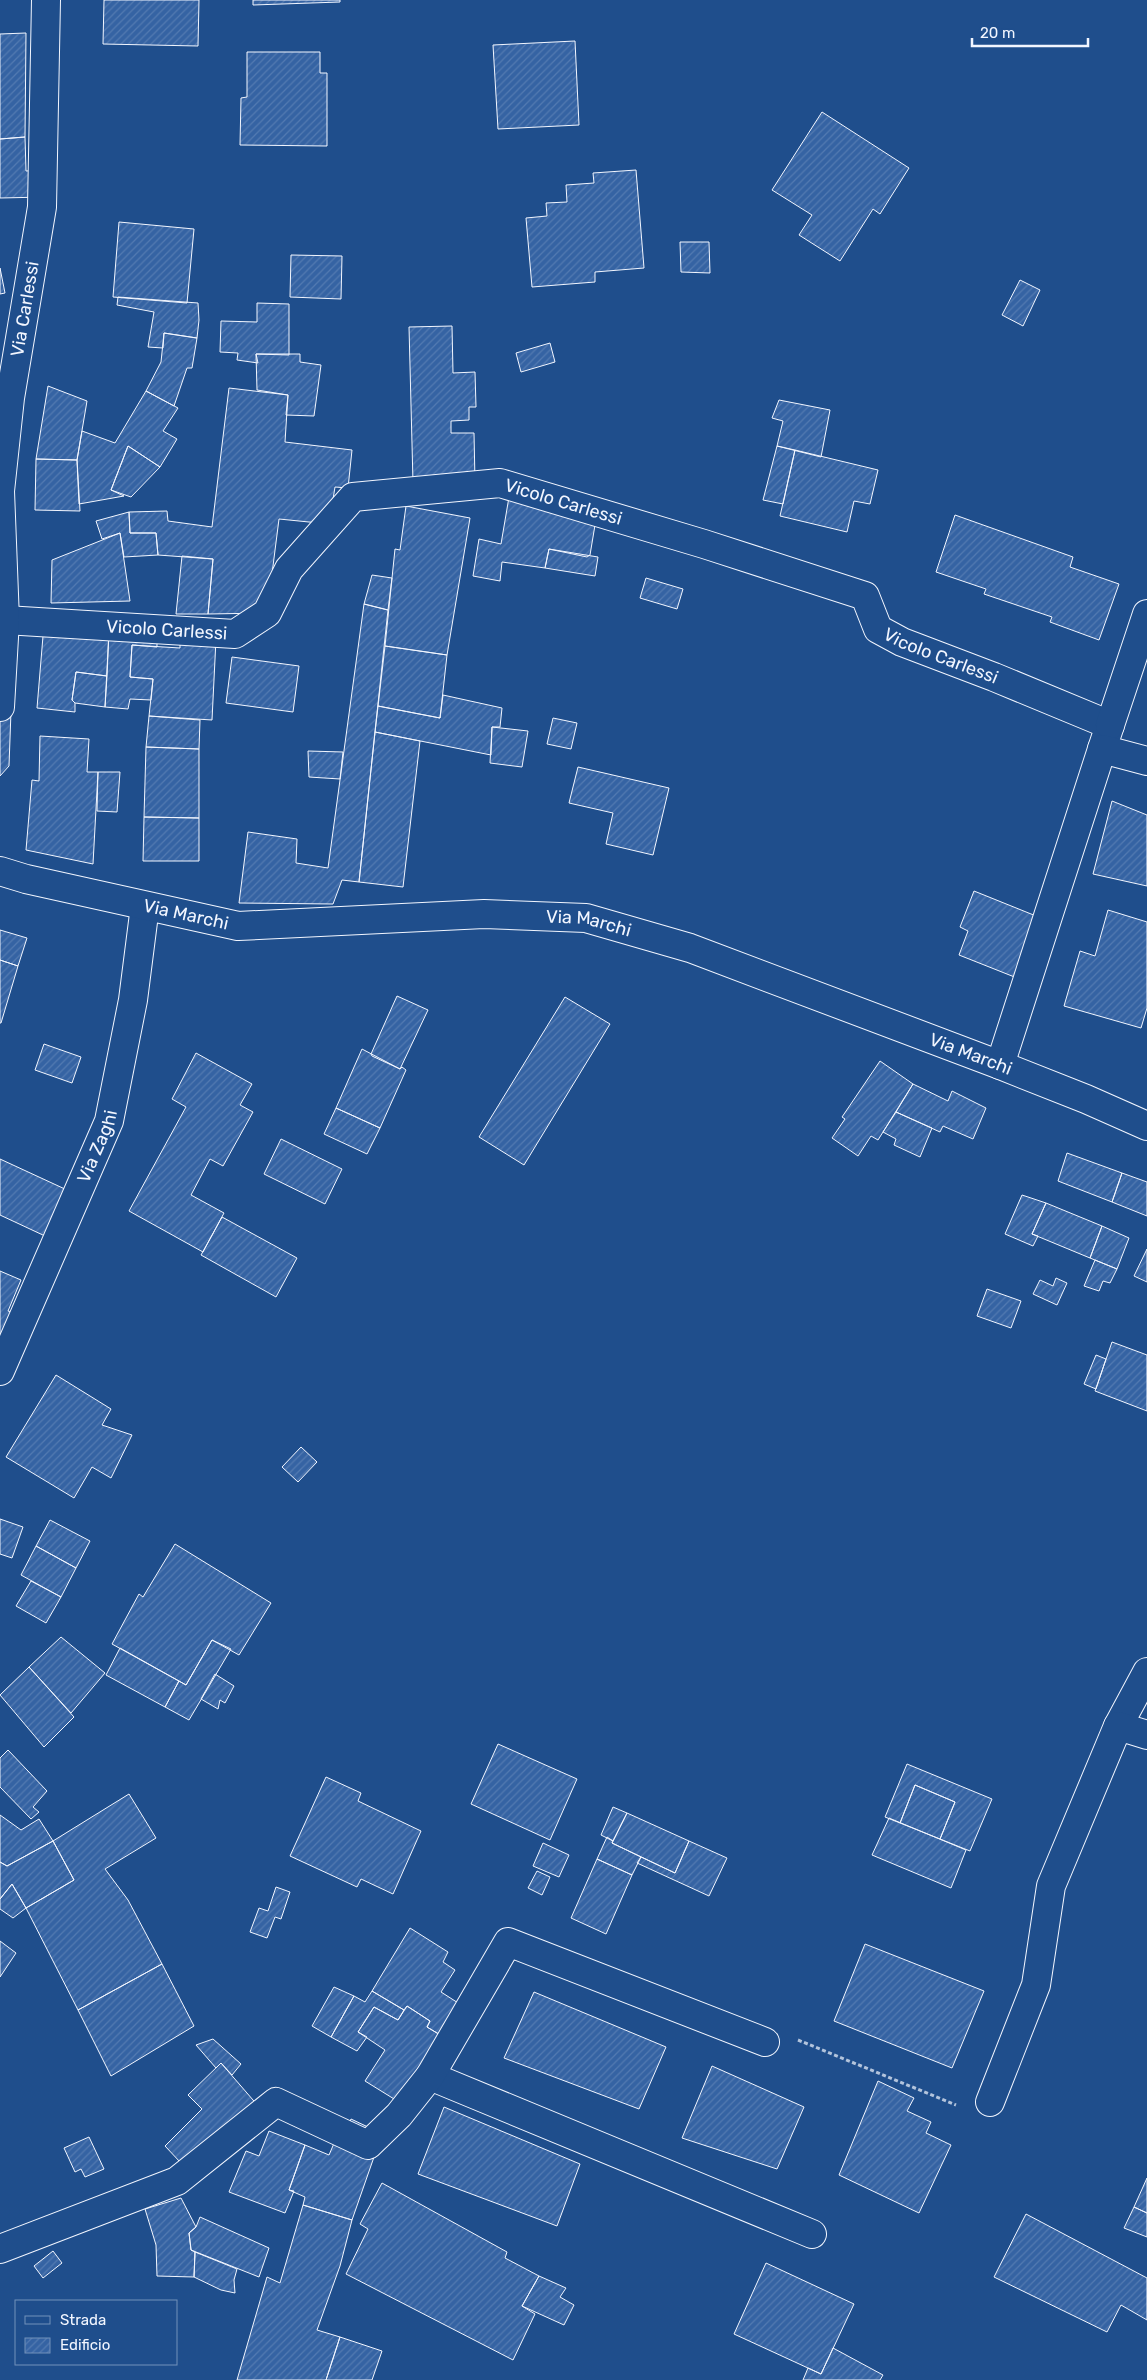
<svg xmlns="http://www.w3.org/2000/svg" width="1147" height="2380" font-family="Rubik,sans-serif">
	<defs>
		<pattern id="building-hatch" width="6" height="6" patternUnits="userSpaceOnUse" patternTransform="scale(1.25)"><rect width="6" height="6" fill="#3563a3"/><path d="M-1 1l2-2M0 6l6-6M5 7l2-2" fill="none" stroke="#537ab1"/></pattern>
	</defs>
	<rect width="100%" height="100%" fill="#1f4e8c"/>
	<!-- building -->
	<path fill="url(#building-hatch)" stroke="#f2f6ff" d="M104,0H199L198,46L103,44Z
		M253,0H340V2L253,5Z
		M26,33L25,137L0,139V34Z
		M575,41L579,125L498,129L493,45Z
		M247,52H320V73H327V146L240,145L241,98L247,97Z
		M822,112L909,168L880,214L873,209L840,261L799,235L812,215L772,190Z
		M25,137L26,171L44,170L45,197L0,198V139Z
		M636,170L644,268L595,272V282L532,287L526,218L547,216L546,203L567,202L566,185L594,183L593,173Z
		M119,222L194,229L187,303L113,297Z
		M680,242H709L710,273L681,272Z
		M291,255L342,256L341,299L290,297Z
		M0,268L5,293L0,294Z
		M1020,280L1040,290L1023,326L1002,315Z
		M118,297L198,303L199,320L197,338L164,333L163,348L148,347L154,312L117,305Z
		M257,303L289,304V355L256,354L258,363L237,360L238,353L220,352L221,321L257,322Z
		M452,326L453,373L475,372L476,407H469V420L451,421V433H474L475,482L413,483L409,327Z
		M164,333L197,338L192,368H187L174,406L146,391L161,362Z
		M550,343L555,362L521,372L516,353Z
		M256,354H300V362L321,365L314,416L286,415L288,395L257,390Z
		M48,386L87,401L77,460L36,459Z
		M229,388L288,395L285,442L352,450L348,488L335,487L329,524L279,519L267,613L208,614L213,559L158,555L156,533H130L129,512L167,511L168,521L212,527Z
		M146,391L178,408L163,431L177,439L160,467L128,446L111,490L124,496L79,504L77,460L82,431L115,443Z
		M779,400L830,410L821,457L777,446L783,421L772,418Z
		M128,446L160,467L131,497L111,490Z
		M777,446L795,450L783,504L763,500Z
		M795,450L878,470L870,504L854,501L847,532L780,516Z
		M36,459L77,460L80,511L35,510Z
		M509,497L597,513L590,555L587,557L549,549L545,568L502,562L500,581L473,576L479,539L501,544Z
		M406,506L470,518L447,655L385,646L395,549L400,550Z
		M129,512L130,533H156L158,555L124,557L120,533L102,539L96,521Z
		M955,515L1073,557L1070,567L1119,584L1099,640L1050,622L1052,617L984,594L986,589L936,572Z
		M120,533L130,601L51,603L52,560Z
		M549,549L598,557L595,576L545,568Z
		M182,556L213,559L208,614H176Z
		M372,575L392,578L388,610L364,604Z
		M646,578L683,589L677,609L640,598Z
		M0,599L15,601L9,766L0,776Z
		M364,604L388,610L359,882L342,880L333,904L239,903L248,832L297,839L296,863L328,868Z
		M44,624L109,631L107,676L76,672L72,700L75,703V712L37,708Z
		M109,631L157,636V647L132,645L130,677L153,679L151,700L130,699L128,709L105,707Z
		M180,636L216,639L212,720L149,716L153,679L130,677L132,645L180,648Z
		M385,646L447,655L440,718L378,706Z
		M232,657L299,666L293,712L226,703Z
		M76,672L107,676L105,707L75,703L72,700Z
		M443,695L502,708L500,727H492L491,755L375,732L378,706L440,718Z
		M149,716L200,720L199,749L146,747Z
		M553,718L577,723L571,749L547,744Z
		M492,727L528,731L522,767L490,763Z
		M375,732L420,741L403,887L359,882Z
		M40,736L89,739L87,772H98L93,864L26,850L32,780L39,781Z
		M146,747L199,749V818L144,817Z
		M308,751L343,752L340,779L309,777Z
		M578,767L669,788L653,855L606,844L613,813L569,803Z
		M98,772H120L117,812L97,811Z
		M1112,801L1147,815V886L1093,874Z
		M144,817L199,818V861H143Z
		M974,891L1041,918L1017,978L959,955L968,931L960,927Z
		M1108,910L1147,922V1008L1141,1028L1064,1006L1080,951L1095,956Z
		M0,930L27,938L18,966L0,960Z
		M0,960L18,966L1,1023H0Z
		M397,996L428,1010L400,1069L372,1056L371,1054Z
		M565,997L610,1024L524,1165L479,1137Z
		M44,1044L81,1057L72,1083L35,1070Z
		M362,1049L400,1069L402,1067L406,1070L380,1128L336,1108Z
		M196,1053L252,1084L240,1105L253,1112L223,1166L210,1159L191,1195L224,1213L203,1252L129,1211L186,1107L172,1099Z
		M880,1061L913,1084L878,1140L871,1136L858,1156L832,1138L845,1119L842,1117Z
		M913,1084L948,1101L952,1091L986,1108L973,1139L943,1126L940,1132L896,1112Z
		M336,1108L380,1128L367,1154L324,1134Z
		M896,1112L932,1128L920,1157L894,1145L896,1139L883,1132Z
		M281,1139L342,1169L325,1204L264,1174Z
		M1067,1153L1122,1173L1112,1202L1058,1181Z
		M0,1159L67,1190L45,1236L0,1215Z
		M1122,1173L1147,1182V1216L1112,1202Z
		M1022,1195L1046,1203L1032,1234L1038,1236L1033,1246L1005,1234Z
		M1046,1203L1102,1226L1090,1258L1032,1234Z
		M222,1217L297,1258L276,1297L201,1255Z
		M1102,1226L1129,1238L1117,1269L1090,1258Z
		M1147,1249V1282L1134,1276Z
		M1095,1260L1117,1269L1110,1283L1103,1281L1099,1291L1084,1286Z
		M0,1271L21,1280L8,1311L12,1312L0,1340Z
		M1056,1278L1067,1283L1057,1305L1033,1294L1040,1280L1053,1286Z
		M987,1289L1021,1301L1011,1328L977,1316Z
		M1112,1342L1147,1355V1411L1095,1391Z
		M1096,1355L1106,1359L1096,1389L1084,1384Z
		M56,1375L111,1409L102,1425L132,1435L111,1478L92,1467L74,1498L6,1457Z
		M301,1447L317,1462L298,1482L282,1467Z
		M0,1519L23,1527L12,1558L0,1554Z
		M50,1520L90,1541L76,1568L36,1546Z
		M175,1544L271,1603L239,1655L212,1640L186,1685L112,1644L139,1594L143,1597Z
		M36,1546L76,1568L61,1597L21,1575Z
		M31,1581L61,1597L46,1623L16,1606Z
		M61,1637L105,1673L71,1713L29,1667Z
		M212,1640L231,1649L189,1720L165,1707L179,1681L186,1685Z
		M120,1648L179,1681L165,1707L106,1675Z
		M29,1667L74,1717L44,1747L0,1695Z
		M215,1674L234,1686L225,1703L220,1700L218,1709L201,1699Z
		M498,1744L577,1779L550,1840L471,1804Z
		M8,1750L47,1791L33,1807L39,1812L31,1819L0,1787V1758Z
		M907,1764L992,1799L970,1851L940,1839L955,1802L915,1785L900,1823L885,1817Z
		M326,1777L361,1793L358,1801L421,1831L393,1894L361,1879L357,1887L290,1856Z
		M915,1785L955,1802L940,1839L900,1823Z
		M129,1794L156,1838L105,1869L128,1900L162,1964L78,2010L26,1908L74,1880L53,1841Z
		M613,1807L627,1813L613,1841L601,1835Z
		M627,1813L689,1841L675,1873L612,1843Z
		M0,1815L21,1830L39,1819L53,1841L7,1866L0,1862Z
		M889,1818L966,1850L951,1888L872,1855Z
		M607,1837L613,1841L612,1843L641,1857L632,1875L597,1859Z
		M53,1841L74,1880L26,1908L12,1884L0,1899V1862L7,1866Z
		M689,1841L727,1858L709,1896L637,1863L641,1857L675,1873Z
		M543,1843L569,1855L559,1877L533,1866Z
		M597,1859L632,1875L606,1934L571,1918Z
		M537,1871L550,1877L542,1895L528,1888Z
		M12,1884L26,1908L13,1918L0,1909V1899Z
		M276,1887L290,1892L281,1919L275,1917L267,1938L250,1932L259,1908L268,1911Z
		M410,1928L448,1952L443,1962L455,1970L441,1992L466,2008L447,2039L427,2027L430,2021L407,2006L404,2010L372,1991Z
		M0,1941L16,1953L0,1977Z
		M865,1944L984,1991L952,2068L834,2021Z
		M162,1964L194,2026L111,2076L78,2010Z
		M334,1987L354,1996L331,2037L312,2026Z
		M372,1991L404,2010L398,2020L374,2007L358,2032L367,2037L357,2051L331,2037L354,1996L365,2002Z
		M534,1992L666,2047L639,2109L504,2058Z
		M407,2006L430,2021L427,2027L447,2039L407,2107L365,2081L385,2050L358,2032L374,2007L398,2020Z
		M213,2039L241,2064L232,2075L221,2063L216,2068L196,2045Z
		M221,2063L266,2115L196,2179L165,2146L202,2109L188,2095Z
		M712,2066L804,2107L777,2169L682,2138Z
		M878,2081L914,2098L907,2111L931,2122L926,2133L951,2145L919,2213L839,2175Z
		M444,2107L580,2164L557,2226L418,2174Z
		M351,2119L387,2136L374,2157L352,2220L303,2205L305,2197L289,2190L305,2145L329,2155L335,2141L341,2144Z
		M269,2131L305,2145L289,2190L294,2191L285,2213L229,2192L246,2151L259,2156Z
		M89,2137L104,2169L85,2177L81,2169L75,2172L64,2148Z
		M1147,2178V2213L1134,2207Z
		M382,2183L507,2252L505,2258L539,2276L522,2306L535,2314L513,2360L346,2274L368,2229L360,2224Z
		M181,2198L196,2227L189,2233L191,2250L195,2252L194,2277L157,2276L156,2245L145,2209Z
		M303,2205L352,2220L340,2266L317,2330L340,2337L326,2380H237L267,2277L280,2283Z
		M1134,2207L1147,2213V2237L1124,2228Z
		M1026,2214L1147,2278V2320L1121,2305L1107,2332L994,2277Z
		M200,2217L269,2248L259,2277L191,2250L189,2233L196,2227Z
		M53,2251L62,2263L43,2278L34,2266Z
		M195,2252L237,2269L234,2280L235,2293L221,2290L194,2277Z
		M766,2263L854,2304L821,2374L734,2334Z
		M539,2276L566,2288L560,2297L574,2305L564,2325L522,2306Z
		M340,2337L382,2351L372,2380H326Z
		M833,2348L883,2375L880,2380H803L808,2368L821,2374Z"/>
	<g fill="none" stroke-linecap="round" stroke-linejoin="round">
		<defs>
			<g id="street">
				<path id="s1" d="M5,620L235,634L267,613L289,569L353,497L500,483L704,544L865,596L878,629L902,642L994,677L1110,725L1102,749"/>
				<path d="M1110,725L1147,614"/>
				<path d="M1000,1065L1102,749L1147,761"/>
				<path id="s2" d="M0,1371L109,1121L133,1000L145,906"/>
				<path d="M1118,1726L1147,1672"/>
				<path d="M430,2076L812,2234"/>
				<path d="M990,2102L1036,1985L1051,1886L1118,1726L1147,1735"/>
				<path d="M0,2249L177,2181L276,2102L368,2145L399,2115L430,2076L508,1942L765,2042"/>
			</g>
			<g id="secondary">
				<path id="s3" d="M0,707L5,620L0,491L10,398L42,207L46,0"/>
				<path id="s4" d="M0,871L26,879L238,926L484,914L586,918L690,948L1000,1065L1086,1099L1147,1126"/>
			</g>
		</defs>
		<!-- street casing -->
		<use href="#street" stroke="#f2f6ff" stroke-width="30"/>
		<!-- secondary casing -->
		<use href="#secondary" stroke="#f2f6ff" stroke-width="30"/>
		<!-- path -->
		<path stroke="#b3c4dc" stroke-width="3" stroke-dasharray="4 2.5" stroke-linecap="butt" d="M798,2040L956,2105"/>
		<!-- street -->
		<use href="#street" stroke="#1f4e8c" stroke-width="28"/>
		<!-- secondary -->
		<use href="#secondary" stroke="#1f4e8c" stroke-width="28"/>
	</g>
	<g text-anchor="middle" stroke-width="4" stroke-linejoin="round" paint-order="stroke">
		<!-- street labels -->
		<g font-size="18" fill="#f2f6ff" stroke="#1f4e8c">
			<text dy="6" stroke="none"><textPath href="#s3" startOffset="400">Via Carlessi</textPath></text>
			<text dy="6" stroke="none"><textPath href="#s1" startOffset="628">Vicolo Carlessi</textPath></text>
			<text dy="6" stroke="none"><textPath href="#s1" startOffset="162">Vicolo Carlessi</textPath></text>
			<text dy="6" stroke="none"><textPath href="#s1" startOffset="1048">Vicolo Carlessi</textPath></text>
			<text dy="6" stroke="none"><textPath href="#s4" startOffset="191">Via Marchi</textPath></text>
			<text dy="6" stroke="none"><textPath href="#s4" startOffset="596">Via Marchi</textPath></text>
			<text dy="6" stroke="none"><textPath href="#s4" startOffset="1001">Via Marchi</textPath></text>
			<text dy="6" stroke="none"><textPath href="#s2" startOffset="245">Via Zaghi</textPath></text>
		</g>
	</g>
	<!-- legend -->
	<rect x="15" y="2300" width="162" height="65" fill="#1f4e8c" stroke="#7391ba"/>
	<rect x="25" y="2316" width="25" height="8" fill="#1f4e8c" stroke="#7391ba"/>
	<text x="60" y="2325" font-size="15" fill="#f2f6ff">Strada</text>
	<rect x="25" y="2338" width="25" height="15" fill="url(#building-hatch)" stroke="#7391ba"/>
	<text x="60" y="2350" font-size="15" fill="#f2f6ff">Edificio</text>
	<!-- scale -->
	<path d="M972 38v8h116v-8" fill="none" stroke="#f2f6ff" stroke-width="2.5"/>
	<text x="980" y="38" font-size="15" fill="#f2f6ff" stroke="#1f4e8c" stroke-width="4" paint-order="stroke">20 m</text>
</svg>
